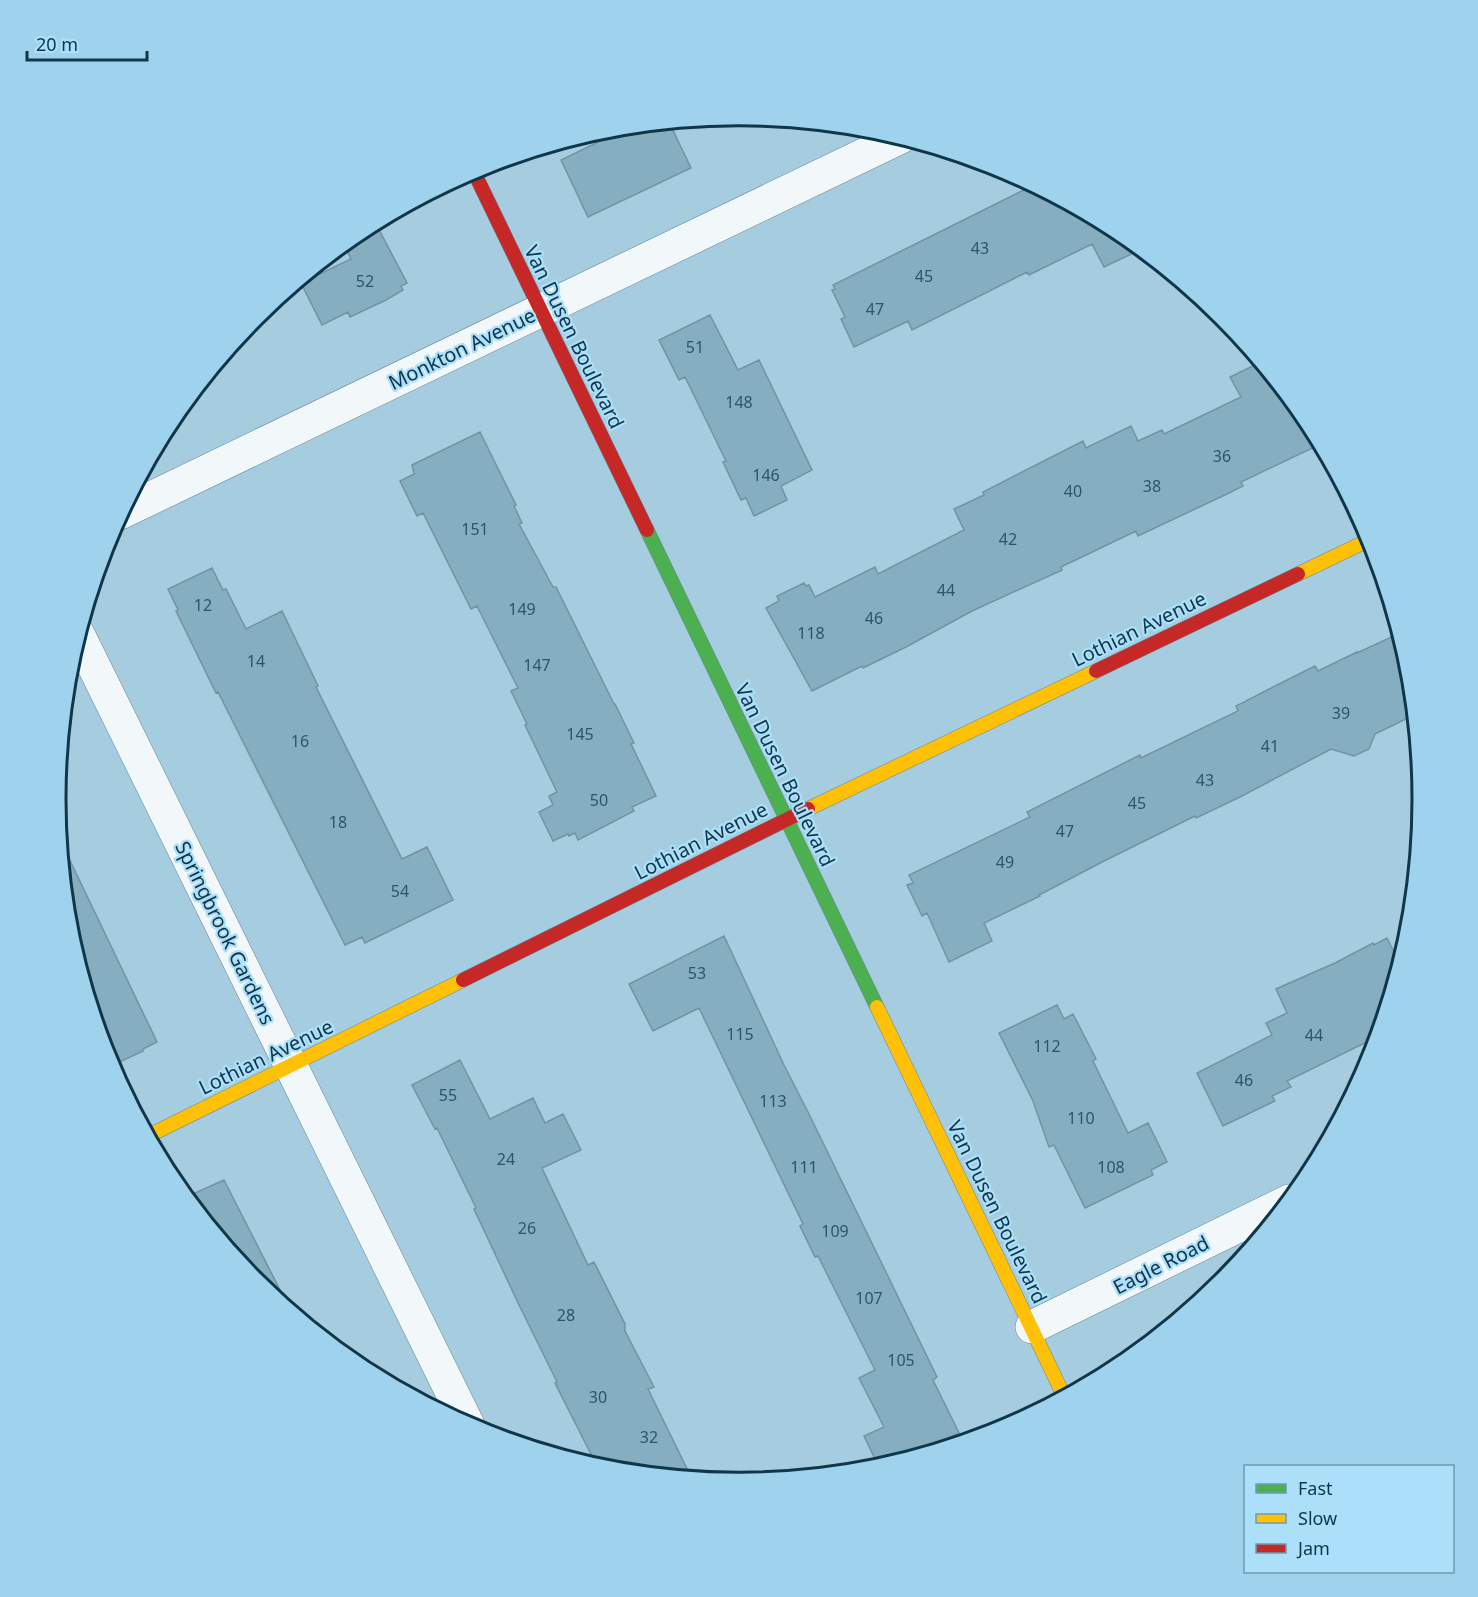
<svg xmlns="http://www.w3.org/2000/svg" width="1478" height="1597" font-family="'Noto Sans',sans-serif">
	<rect width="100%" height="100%" fill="#a6cce0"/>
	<!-- building -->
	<path fill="#86aec1" stroke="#7392a2" stroke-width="1.5" d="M669,122L691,168L588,217L561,160L633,125Z
		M1034,185L1119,230L1142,249L1104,267L1092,244L1029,275L1027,272L912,330L908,321L854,347L841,319L845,317L832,290L835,289L833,285Z
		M375,222L407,283L401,286L403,290L386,300L350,317L348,312L322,325L301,283L351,259L344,243L360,230Z
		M710,315L738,370L759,360L812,470L781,486L787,500L754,516L746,498L741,500L723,462L726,461L685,377L679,380L659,340Z
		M1261,362L1307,419L1321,444L1241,482L1243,486L1227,494L1138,536L1136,531L1061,567L1062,570L972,611L906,647L863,668L862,666L812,691L766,608L779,601L777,596L804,583L806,586L809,585L815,597L875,567L878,574L964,530L954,509L984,495L983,492L1083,441L1086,448L1131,426L1138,441L1162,430L1164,434L1241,397L1230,377Z
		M480,432L516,505L514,506L522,523L519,524L553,587H556L614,704H615L634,743L631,744L656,796L632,807L634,811L578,840L575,833L569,836L568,834L553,841L539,812L553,805L549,796L557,792L525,725L527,724L511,691L518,688L477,606L471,609L423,513L417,516L400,481L414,474L412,465Z
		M212,568L223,590L226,589L246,629L282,611L318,686L316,687L402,859L427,847L453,900L365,943L362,937L345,945L218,692L216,693L176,611L178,610L168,589Z
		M1400,633L1409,665L1414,715L1375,734L1369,749L1354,756L1331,749L1240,797L1196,818L1195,816L1104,861L1039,895L1040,896L984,923L992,941L949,962L927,913L922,916L907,885L913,883L909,875L1030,817L1027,812L1140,755L1141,758L1238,711L1236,706L1291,678L1315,666L1318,671L1357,652V653Z
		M64,848L157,1042L143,1049V1051L111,1066L69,932L60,849Z
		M724,936L784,1065L809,1114L937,1377L933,1380L959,1433L929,1447L931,1451L879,1467L864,1436L884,1427L859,1378L875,1370L818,1256L815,1257L800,1226L803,1224L699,1008L653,1031L629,984Z
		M1387,938L1400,964L1377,1037L1287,1081L1291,1087L1272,1096L1275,1101L1223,1126L1197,1073L1272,1035L1266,1023L1287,1013L1276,989L1335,963L1373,943L1374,945Z
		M1057,1005L1064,1019L1073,1014L1096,1059L1093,1061L1128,1133L1148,1123L1167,1162L1151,1170L1153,1175L1085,1208L1054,1145L1049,1147L1033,1101L999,1033Z
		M460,1060L490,1119L533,1098L545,1123L563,1114L581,1150L542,1168L588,1265L594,1262L625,1324V1331L654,1387L648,1389L691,1477L605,1469L597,1466L555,1383L557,1382L519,1305L474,1209L476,1208L437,1128L435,1129L412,1085Z
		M224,1180L280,1290L272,1295L255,1282L186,1197Z"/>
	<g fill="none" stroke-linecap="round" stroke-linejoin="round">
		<defs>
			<path id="street" d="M120,513L901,137
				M78,634L468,1425
				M1032,1327L1289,1201"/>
			<path id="fast" d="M647,530L877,1007"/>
			<path id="slow" d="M1298,574L1371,539
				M808,809L1096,671
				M877,1007L1064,1396
				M148,1136L463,980"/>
			<path id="jam" d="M473,170L647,530
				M1096,671L1298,574
				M463,980L808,809"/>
		</defs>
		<!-- street casing -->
		<use href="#street" stroke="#688897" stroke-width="34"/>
		<!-- fast casing -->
		<use href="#fast" stroke="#688897" stroke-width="15"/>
		<!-- slow casing -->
		<use href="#slow" stroke="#688897" stroke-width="15"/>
		<!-- jam casing -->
		<use href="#jam" stroke="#688897" stroke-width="15"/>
		<!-- street -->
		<use href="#street" stroke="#f2f7fa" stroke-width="33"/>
		<!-- fast -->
		<use href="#fast" stroke="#4caf50" stroke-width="14"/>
		<!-- slow -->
		<use href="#slow" stroke="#ffc107" stroke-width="14"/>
		<!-- jam -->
		<use href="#jam" stroke="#c62828" stroke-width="14"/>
	</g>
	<g text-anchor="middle" stroke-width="4.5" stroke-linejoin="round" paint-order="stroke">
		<!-- number labels -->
		<g font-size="16" fill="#2d5567">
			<text x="980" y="254">43</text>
			<text x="924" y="282">45</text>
			<text x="365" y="287">52</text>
			<text x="875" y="315">47</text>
			<text x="695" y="353">51</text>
			<text x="739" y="408">148</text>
			<text x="1222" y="462">36</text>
			<text x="766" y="481">146</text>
			<text x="1152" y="492">38</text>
			<text x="1073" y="497">40</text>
			<text x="475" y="535">151</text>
			<text x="1008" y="545">42</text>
			<text x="946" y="596">44</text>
			<text x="203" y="611">12</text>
			<text x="522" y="615">149</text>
			<text x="874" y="624">46</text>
			<text x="811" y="639">118</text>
			<text x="256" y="667">14</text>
			<text x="537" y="671">147</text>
			<text x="1341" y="719">39</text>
			<text x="580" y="740">145</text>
			<text x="300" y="747">16</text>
			<text x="1270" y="752">41</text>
			<text x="1205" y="786">43</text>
			<text x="599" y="806">50</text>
			<text x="1137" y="809">45</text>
			<text x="338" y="828">18</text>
			<text x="1065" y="837">47</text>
			<text x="1005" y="868">49</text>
			<text x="400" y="897">54</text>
			<text x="697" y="979">53</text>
			<text x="740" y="1040">115</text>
			<text x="1314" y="1041">44</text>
			<text x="1047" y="1052">112</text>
			<text x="1244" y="1086">46</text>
			<text x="448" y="1101">55</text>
			<text x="773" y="1107">113</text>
			<text x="1081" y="1124">110</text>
			<text x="506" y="1165">24</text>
			<text x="804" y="1173">111</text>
			<text x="1111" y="1173">108</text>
			<text x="527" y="1234">26</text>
			<text x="835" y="1237">109</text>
			<text x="869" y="1304">107</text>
			<text x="566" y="1321">28</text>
			<text x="901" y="1366">105</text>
			<text x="598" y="1403">30</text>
			<text x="649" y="1443">32</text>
		</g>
		<!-- street labels -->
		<g font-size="20" fill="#0f3749" stroke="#abdffa">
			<text transform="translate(574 337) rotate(64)" y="7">Van Dusen Boulevard</text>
			<text transform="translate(462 349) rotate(-26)" y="7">Monkton Avenue</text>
			<text transform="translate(1139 629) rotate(-26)" y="7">Lothian Avenue</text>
			<text transform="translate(785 775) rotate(64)" y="7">Van Dusen Boulevard</text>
			<text transform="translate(701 841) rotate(-27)" y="7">Lothian Avenue</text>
			<text transform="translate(225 933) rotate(64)" y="7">Springbrook Gardens</text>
			<text transform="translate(266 1057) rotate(-26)" y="7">Lothian Avenue</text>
			<text transform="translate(997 1212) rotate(64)" y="7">Van Dusen Boulevard</text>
			<text transform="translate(1161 1265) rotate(-27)" y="7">Eagle Road</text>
		</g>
	</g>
	<!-- crop -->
	<path d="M0 0H1478V1597H0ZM66 799a673 673 0 1 1 1346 0a673 673 0 1 1-1346 0Z" fill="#9fd2ec" fill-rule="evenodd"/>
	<path fill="none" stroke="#0f3749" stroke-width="3" d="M66 799a673 673 0 1 1 1346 0a673 673 0 1 1-1346 0Z"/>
	<!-- legend -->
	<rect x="1244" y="1465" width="210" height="108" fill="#abdffa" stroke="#6d9cb3" stroke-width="1.5"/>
	<rect x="1256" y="1484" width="30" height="9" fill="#4caf50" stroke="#6d9cb3" stroke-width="1.5"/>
	<text x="1298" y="1495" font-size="18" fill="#0f3749">Fast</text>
	<rect x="1256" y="1514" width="30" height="9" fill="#ffc107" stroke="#6d9cb3" stroke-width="1.5"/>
	<text x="1298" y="1525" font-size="18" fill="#0f3749">Slow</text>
	<rect x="1256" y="1544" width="30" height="9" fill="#c62828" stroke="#6d9cb3" stroke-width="1.5"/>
	<text x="1298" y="1555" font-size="18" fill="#0f3749">Jam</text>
	<!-- scale -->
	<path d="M27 51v9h120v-9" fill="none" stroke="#0f3749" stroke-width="3"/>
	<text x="36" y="51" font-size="18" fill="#0f3749" stroke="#abdffa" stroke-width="4.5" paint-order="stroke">20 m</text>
</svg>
